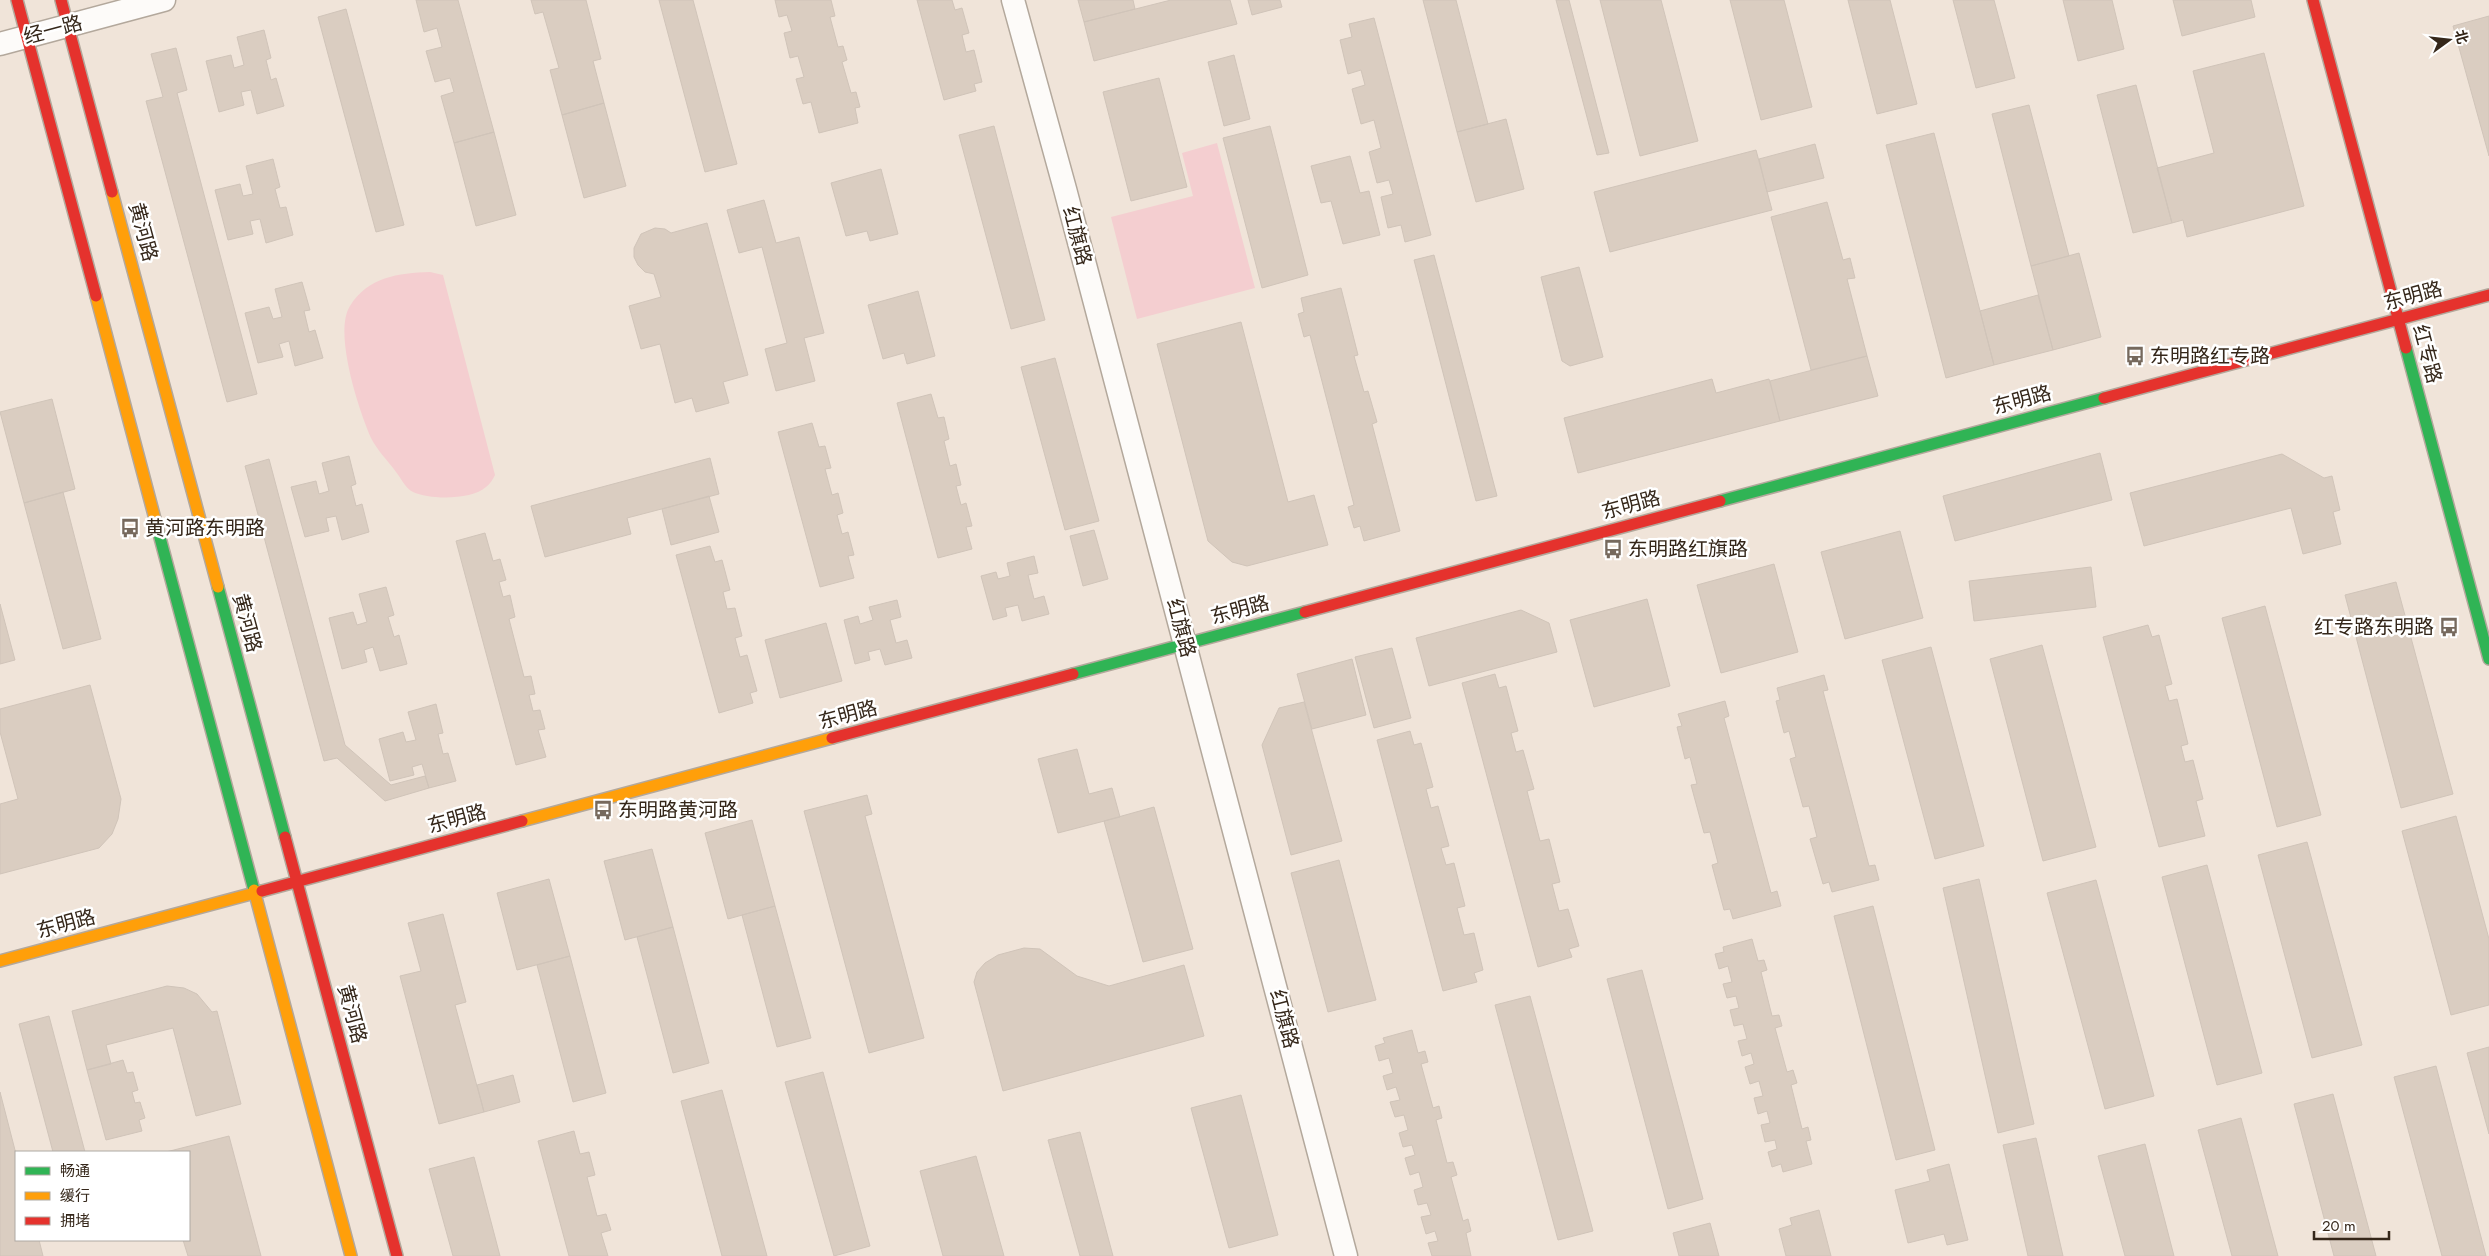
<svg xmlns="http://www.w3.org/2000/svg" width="2489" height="1256" font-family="Jost,'Noto Sans SC',sans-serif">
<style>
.green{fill:#f4ced0}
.building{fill:#dacdc1;stroke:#d0c4b9}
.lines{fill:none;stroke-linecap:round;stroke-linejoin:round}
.street-casing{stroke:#b3a89c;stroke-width:25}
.fast-casing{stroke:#b3a89c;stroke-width:14}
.slow-casing{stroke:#b3a89c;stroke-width:14}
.jam-casing{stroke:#b3a89c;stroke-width:14}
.street{stroke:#fdfbf9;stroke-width:22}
.fast{stroke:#30b455;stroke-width:11}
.slow{stroke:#ff9f0a;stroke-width:11}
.jam{stroke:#e5322d;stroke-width:11}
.labels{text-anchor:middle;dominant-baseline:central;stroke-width:5;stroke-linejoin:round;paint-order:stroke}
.street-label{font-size:20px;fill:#35271a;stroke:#fff}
.poi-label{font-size:20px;fill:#35271a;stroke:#fff;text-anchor:start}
</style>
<rect width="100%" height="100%" fill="#f0e4d9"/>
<path class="green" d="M 1217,143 L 1255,288 L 1137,319 L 1111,217 L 1193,196 L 1182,153 Z
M 430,272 L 443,275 L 495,475 C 493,479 490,484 486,487 C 472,500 430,500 413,492 C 406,489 401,478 396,472 C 388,461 377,450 371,438 C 359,411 333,332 350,306 C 368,277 398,273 430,272 Z"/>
<path class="building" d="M 416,0 L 458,0 L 494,132 L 454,143 L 441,96 L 454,92 L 450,78 L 435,82 L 426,51 L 442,47 L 437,28 L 424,32 Z
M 531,0 L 586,0 L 601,59 L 593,61 L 604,103 L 562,115 L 550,70 L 559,68 L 543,12 L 535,14 Z
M 659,0 L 693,0 L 737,164 L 705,172 Z
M 775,0 L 831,0 L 835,16 L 830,17 L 838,47 L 843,46 L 847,60 L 842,62 L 851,93 L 856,92 L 860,107 L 855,108 L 858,123 L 819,133 L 811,102 L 803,104 L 796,79 L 804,77 L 798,56 L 790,58 L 784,33 L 792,31 L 787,15 L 779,17 Z
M 917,0 L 952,0 L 955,10 L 962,8 L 969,33 L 962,35 L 966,52 L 974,50 L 982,82 L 974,84 L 976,91 L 944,100 Z
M 1078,0 L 1133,0 L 1135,9 L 1084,22 Z
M 1171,0 L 1230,0 L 1237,24 L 1094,61 L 1084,22 Z
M 1248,0 L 1280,0 L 1282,7 L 1252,15 Z
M 1423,0 L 1456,0 L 1488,124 L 1457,132 Z
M 1556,0 L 1569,0 L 1609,153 L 1597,155 Z
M 1600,0 L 1661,0 L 1698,141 L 1640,156 Z
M 1730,0 L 1784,0 L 1812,107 L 1761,120 Z
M 1848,0 L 1890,0 L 1917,104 L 1877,114 Z
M 1953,0 L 1994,0 L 2015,78 L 1976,88 Z
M 2063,0 L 2112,0 L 2124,49 L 2078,61 Z
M 2173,0 L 2251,0 L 2255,17 L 2182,36 Z
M 346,9 L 404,225 L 376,232 L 318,17 Z
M 2489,16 L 2489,156 L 2453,26 Z
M 1374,18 L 1431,235 L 1405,242 L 1401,225 L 1388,228 L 1381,197 L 1393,194 L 1389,180 L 1377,183 L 1369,152 L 1381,148 L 1374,120 L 1361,124 L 1352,89 L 1365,85 L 1361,70 L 1348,74 L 1340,40 L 1352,37 L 1349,24 Z
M 264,30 L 271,58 L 266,60 L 271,80 L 276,78 L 284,106 L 257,114 L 251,90 L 241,92 L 244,105 L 219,112 L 206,61 L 231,55 L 234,68 L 244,65 L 237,37 Z
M 176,48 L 187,90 L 177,93 L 257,394 L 227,402 L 146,101 L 163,97 L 151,54 Z
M 2264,53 L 2304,206 L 2187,237 L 2183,220 L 2172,223 L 2157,168 L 2214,153 L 2193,71 Z
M 1234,55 L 1250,119 L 1224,126 L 1208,62 Z
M 1159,78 L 1187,187 L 1131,201 L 1103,92 Z
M 2136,85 L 2172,223 L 2133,233 L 2097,95 Z
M 604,103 L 626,186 L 584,198 L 562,115 Z
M 2029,105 L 2069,256 L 2031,266 L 1992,114 Z
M 1506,119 L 1524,189 L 1476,202 L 1457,132 Z
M 994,126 L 1045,320 L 1011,329 L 959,135 Z
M 1270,126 L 1308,275 L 1262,288 L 1223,138 Z
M 494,132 L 516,215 L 476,226 L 454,143 Z
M 1934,133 L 1994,365 L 1946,378 L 1886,145 Z
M 1815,144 L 1824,178 L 1767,192 L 1759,159 Z
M 1756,150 L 1772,210 L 1610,252 L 1594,192 Z
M 1350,156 L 1360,193 L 1369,191 L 1380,235 L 1343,244 L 1331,201 L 1321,203 L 1311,166 Z
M 273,159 L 280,187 L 275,189 L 280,208 L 286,207 L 293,235 L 266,243 L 260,219 L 250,221 L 253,234 L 228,240 L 215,190 L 240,184 L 243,196 L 253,194 L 246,166 Z
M 881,169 L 898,234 L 870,241 L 867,231 L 846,236 L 831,183 Z
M 764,200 L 776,243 L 799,237 L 824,333 L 804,338 L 815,381 L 776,391 L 765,349 L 787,343 L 762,247 L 739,253 L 727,210 Z
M 1827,202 L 1843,260 L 1850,258 L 1855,278 L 1847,279 L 1867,356 L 1811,370 L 1771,217 Z
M 707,223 L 748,375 L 723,382 L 729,403 L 696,412 L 692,398 L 675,403 L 660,344 L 641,349 L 629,306 L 661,297 L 654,274 L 645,272 L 638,265 L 634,257 L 634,248 L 641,234 L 655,228 L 665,229 L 671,233 Z
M 2079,253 L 2101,337 L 2053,350 L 2031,266 Z
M 1434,255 L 1497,496 L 1476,501 L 1414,260 Z
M 1579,267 L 1603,357 L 1570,366 L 1562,361 L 1541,277 Z
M 302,282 L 310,310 L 304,311 L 309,332 L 315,330 L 323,358 L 295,366 L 289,341 L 279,344 L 283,357 L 258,363 L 245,313 L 269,307 L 273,319 L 282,317 L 275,289 Z
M 1341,288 L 1358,355 L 1354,356 L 1364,392 L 1368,391 L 1377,422 L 1372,424 L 1400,531 L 1364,541 L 1360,526 L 1354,528 L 1348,507 L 1354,505 L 1310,335 L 1304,337 L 1298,314 L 1304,312 L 1301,298 Z
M 918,291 L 935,356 L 907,364 L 904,353 L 883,359 L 868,305 Z
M 2038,295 L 2053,350 L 1994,365 L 1980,311 Z
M 1241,322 L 1288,502 L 1314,495 L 1328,545 L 1247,566 L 1232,562 L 1208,541 L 1157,344 Z
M 1867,356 L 1878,396 L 1780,421 L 1770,381 Z
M 1055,358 L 1099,521 L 1065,530 L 1021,367 Z
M 1712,379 L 1716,393 L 1769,379 L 1780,421 L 1578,473 L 1564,418 Z
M 931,394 L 938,418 L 944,417 L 949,439 L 944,441 L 950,466 L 956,464 L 961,485 L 956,486 L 961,505 L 966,503 L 972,526 L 966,527 L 972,549 L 938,558 L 897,403 Z
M 52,399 L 75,489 L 24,503 L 0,412 Z
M 812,423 L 819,447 L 825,446 L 831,468 L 825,469 L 832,495 L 838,493 L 843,513 L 837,515 L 842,534 L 848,532 L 854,555 L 848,556 L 854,578 L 820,587 L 778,432 Z
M 2100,453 L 2112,500 L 1955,541 L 1943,496 Z
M 2282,454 L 2324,478 L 2332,476 L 2340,510 L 2333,512 L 2341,544 L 2303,554 L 2291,508 L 2144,546 L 2130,493 Z
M 349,456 L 356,484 L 351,486 L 356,506 L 362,504 L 369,532 L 342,540 L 336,516 L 326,518 L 329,531 L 305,537 L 291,487 L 316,481 L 319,494 L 329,491 L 322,463 Z
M 710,458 L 719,494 L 627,518 L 631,534 L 545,557 L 531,506 Z
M 269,459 L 345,745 L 391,785 L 425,776 L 429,788 L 385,801 L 337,758 L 324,761 L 245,466 Z
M 63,492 L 101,639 L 63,649 L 24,503 Z
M 709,496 L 719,532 L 671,545 L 662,509 Z
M 1094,530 L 1108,579 L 1083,586 L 1070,536 Z
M 1900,531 L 1923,618 L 1845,639 L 1821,552 Z
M 485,533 L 493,561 L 500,559 L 506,580 L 499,582 L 503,597 L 510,595 L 515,617 L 509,619 L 524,677 L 531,676 L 535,694 L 529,695 L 533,711 L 540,710 L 545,729 L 538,730 L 546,757 L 516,765 L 456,541 Z
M 710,546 L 715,562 L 722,560 L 730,590 L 723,592 L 727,609 L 735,608 L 742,636 L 735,638 L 740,657 L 747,655 L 757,691 L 750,693 L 753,703 L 719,713 L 676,555 Z
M 1034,556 L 1038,573 L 1028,575 L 1034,599 L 1044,596 L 1049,614 L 1022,621 L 1018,605 L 1005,608 L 1007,616 L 993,620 L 981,576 L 996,572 L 998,579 L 1010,576 L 1007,563 Z
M 1774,564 L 1798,652 L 1721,673 L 1697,585 Z
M 2091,567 L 2096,607 L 1974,621 L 1969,581 Z
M 2396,582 L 2453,794 L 2401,808 L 2345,595 Z
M 386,587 L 394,615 L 388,617 L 394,637 L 399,635 L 407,664 L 380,671 L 373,647 L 364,650 L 367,662 L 342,669 L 329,618 L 353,612 L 357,625 L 367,622 L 359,594 Z
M 1647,599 L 1670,686 L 1594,707 L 1570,620 Z
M 897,600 L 901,617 L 890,620 L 896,643 L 907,640 L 912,658 L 885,665 L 880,649 L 868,652 L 870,660 L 855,664 L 844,620 L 858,616 L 860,624 L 873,620 L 869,607 Z
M 0,604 L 15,660 L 0,664 Z
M 2265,606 L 2321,815 L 2277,827 L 2222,618 Z
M 1521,610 L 1549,623 L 1557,652 L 1429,686 L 1416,638 Z
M 826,623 L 842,681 L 780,698 L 765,640 Z
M 2148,625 L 2152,637 L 2159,635 L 2172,684 L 2165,686 L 2169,701 L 2177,699 L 2188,744 L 2181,746 L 2185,762 L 2193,760 L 2203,799 L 2196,801 L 2205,836 L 2159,847 L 2103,637 Z
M 2042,645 L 2096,847 L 2043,861 L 1990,659 Z
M 1931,647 L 1984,846 L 1935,859 L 1882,660 Z
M 1392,648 L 1411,718 L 1374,728 L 1355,657 Z
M 1352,659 L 1366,715 L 1312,729 L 1297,674 Z
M 1495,674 L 1499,688 L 1506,686 L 1518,731 L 1511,733 L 1516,752 L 1523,750 L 1534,789 L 1527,791 L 1540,841 L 1549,839 L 1560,882 L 1552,884 L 1559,911 L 1568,909 L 1579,946 L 1569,949 L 1572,957 L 1538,967 L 1462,683 Z
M 1824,675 L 1828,690 L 1823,691 L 1869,866 L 1875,865 L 1879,880 L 1832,892 L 1829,882 L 1823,884 L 1810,839 L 1817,837 L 1809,806 L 1803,807 L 1790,759 L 1796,757 L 1789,731 L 1784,733 L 1776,701 L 1780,700 L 1777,688 Z
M 90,685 L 121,799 L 118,819 L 112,834 L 99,848 L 0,874 L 0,804 L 18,799 L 0,732 L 0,709 Z
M 1725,701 L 1729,716 L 1724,718 L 1771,893 L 1777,891 L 1781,906 L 1733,919 L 1730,909 L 1724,910 L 1712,865 L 1718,863 L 1710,832 L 1704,833 L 1691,785 L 1697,784 L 1690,757 L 1685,759 L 1677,727 L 1682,726 L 1678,714 Z
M 1304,702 L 1342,841 L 1291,855 L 1262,745 L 1279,708 Z
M 436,704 L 443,733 L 438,734 L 443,754 L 448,753 L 456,781 L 429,788 L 422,764 L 412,767 L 414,775 L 390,781 L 379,739 L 403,732 L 406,742 L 416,740 L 408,712 Z
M 1410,731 L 1414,745 L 1421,743 L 1433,787 L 1426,789 L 1431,808 L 1438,806 L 1449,846 L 1441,848 L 1446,865 L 1454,863 L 1465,906 L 1457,908 L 1464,935 L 1474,933 L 1483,970 L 1474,973 L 1477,982 L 1443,991 L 1377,740 Z
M 1077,749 L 1089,794 L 1112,788 L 1120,817 L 1058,833 L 1038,759 Z
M 867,795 L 872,814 L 865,816 L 924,1038 L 869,1053 L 804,811 Z
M 1154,807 L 1193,949 L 1143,962 L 1104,821 Z
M 2456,816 L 2489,939 L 2489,1005 L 2451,1015 L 2402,831 Z
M 752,820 L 775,906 L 728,919 L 705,833 Z
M 2307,842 L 2362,1045 L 2312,1058 L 2258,855 Z
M 652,849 L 673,927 L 625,940 L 604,861 Z
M 1339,860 L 1376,1000 L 1328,1012 L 1291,873 Z
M 2207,865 L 2262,1073 L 2217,1085 L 2162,877 Z
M 549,879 L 570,956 L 517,970 L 497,893 Z
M 1979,879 L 2034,1124 L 1998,1133 L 1943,888 Z
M 2096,880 L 2154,1096 L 2105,1109 L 2047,893 Z
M 775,906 L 811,1038 L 777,1047 L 742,915 Z
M 1873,906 L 1935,1150 L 1896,1160 L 1834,916 Z
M 443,914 L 466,1002 L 455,1005 L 484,1112 L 439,1124 L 400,976 L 421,971 L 408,923 Z
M 673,927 L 709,1063 L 673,1073 L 637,937 Z
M 1752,939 L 1758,961 L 1764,960 L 1767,970 L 1761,972 L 1772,1016 L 1779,1015 L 1782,1026 L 1775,1028 L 1787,1072 L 1793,1070 L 1797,1083 L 1791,1085 L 1802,1129 L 1808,1127 L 1811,1140 L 1806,1141 L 1812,1164 L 1783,1172 L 1781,1164 L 1772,1167 L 1768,1152 L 1777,1149 L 1775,1140 L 1765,1142 L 1761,1125 L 1770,1123 L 1767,1111 L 1758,1114 L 1754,1098 L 1763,1096 L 1759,1081 L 1750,1084 L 1745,1067 L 1754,1064 L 1751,1053 L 1742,1056 L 1738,1041 L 1747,1039 L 1743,1024 L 1734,1026 L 1730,1010 L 1739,1008 L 1736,996 L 1727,998 L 1723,984 L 1732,982 L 1728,966 L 1719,969 L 1715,954 L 1724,952 L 1723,947 Z
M 1024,948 L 1040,949 L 1077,976 L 1109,986 L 1184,965 L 1204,1036 L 1003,1091 L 974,982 L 977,972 L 985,963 L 998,955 Z
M 570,956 L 606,1093 L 573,1102 L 537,965 Z
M 1642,970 L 1703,1199 L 1668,1209 L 1607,979 Z
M 167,986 L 184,988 L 197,994 L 212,1012 L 217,1011 L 241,1104 L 196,1116 L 173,1028 L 106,1045 L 111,1064 L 87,1070 L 72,1011 Z
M 1530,996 L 1593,1231 L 1558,1240 L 1495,1005 Z
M 49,1016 L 85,1152 L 53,1152 L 19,1024 Z
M 1412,1030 L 1418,1053 L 1425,1051 L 1428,1062 L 1421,1064 L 1433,1108 L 1439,1106 L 1442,1118 L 1436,1120 L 1447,1163 L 1453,1162 L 1457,1175 L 1451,1177 L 1463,1221 L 1468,1219 L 1471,1231 L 1466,1233 L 1471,1256 L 1432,1256 L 1428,1243 L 1438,1241 L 1435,1231 L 1426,1234 L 1421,1217 L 1431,1215 L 1427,1203 L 1418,1205 L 1414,1190 L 1423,1187 L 1419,1172 L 1410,1175 L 1405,1158 L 1415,1155 L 1412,1145 L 1403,1147 L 1399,1133 L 1408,1130 L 1404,1115 L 1395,1117 L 1390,1102 L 1400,1100 L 1396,1087 L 1387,1090 L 1383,1076 L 1393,1073 L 1389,1058 L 1379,1061 L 1375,1046 L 1385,1043 L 1383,1038 Z
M 2489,1047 L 2489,1134 L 2467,1053 Z
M 123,1060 L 127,1073 L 133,1072 L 138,1090 L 132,1092 L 135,1103 L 140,1102 L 145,1118 L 139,1120 L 142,1131 L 106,1140 L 87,1070 Z
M 2436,1066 L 2486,1256 L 2442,1256 L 2394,1077 Z
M 823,1072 L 870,1246 L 834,1256 L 785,1082 Z
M 513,1075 L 520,1102 L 484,1112 L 477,1085 Z
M 722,1090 L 767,1256 L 722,1256 L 681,1101 Z
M 0,1092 L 16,1154 L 16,1240 L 39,1240 L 43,1256 L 0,1256 Z
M 2333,1094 L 2376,1256 L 2334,1256 L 2294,1104 Z
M 1241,1095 L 1278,1235 L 1229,1248 L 1191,1108 Z
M 2241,1118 L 2278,1256 L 2232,1256 L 2198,1130 Z
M 574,1131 L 580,1154 L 589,1152 L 595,1175 L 587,1177 L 597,1216 L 606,1214 L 611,1230 L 601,1233 L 608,1256 L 569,1256 L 538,1141 Z
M 1080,1132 L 1113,1256 L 1080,1256 L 1048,1140 Z
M 229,1136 L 261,1256 L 188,1256 L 183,1240 L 189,1240 L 189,1152 L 166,1152 Z
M 2036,1138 L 2063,1256 L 2028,1256 L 2003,1145 Z
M 2145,1144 L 2174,1256 L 2125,1256 L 2098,1156 Z
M 976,1156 L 1004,1256 L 943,1256 L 920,1171 Z
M 474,1157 L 500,1256 L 453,1256 L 429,1169 Z
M 1949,1164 L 1968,1240 L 1947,1245 L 1944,1234 L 1908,1243 L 1895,1190 L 1930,1181 L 1927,1170 Z
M 1819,1210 L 1831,1256 L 1786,1256 L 1779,1229 L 1792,1225 L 1790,1218 Z
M 1710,1223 L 1719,1256 L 1679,1256 L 1673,1233 Z"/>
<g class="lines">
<defs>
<path id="street" d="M 1013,0 L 1065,189 L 1346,1256
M 0,44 L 164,0"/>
<path id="fast" d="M 2406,348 L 2489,659
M 1720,501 L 2104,398
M 155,519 L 254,890
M 218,587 L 285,837
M 1073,674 L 1305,612"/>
<path id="slow" d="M 112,192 L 218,587
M 96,296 L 155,519
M 522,821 L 832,738
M 254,890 L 351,1256
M 0,961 L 262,891"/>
<path id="jam" d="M 17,0 L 96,296
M 61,0 L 112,192
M 2313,0 L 2406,348
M 2104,398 L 2489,295
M 1305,612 L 1720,501
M 832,738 L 1073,674
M 285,837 L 397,1256
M 262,891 L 522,821"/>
</defs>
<use href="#street" class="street-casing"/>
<use href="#fast" class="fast-casing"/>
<use href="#slow" class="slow-casing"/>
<use href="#jam" class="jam-casing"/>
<use href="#street" class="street"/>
<use href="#fast" class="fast"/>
<use href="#slow" class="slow"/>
<use href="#jam" class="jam"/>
</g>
<defs>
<symbol id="bus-bare" viewBox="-9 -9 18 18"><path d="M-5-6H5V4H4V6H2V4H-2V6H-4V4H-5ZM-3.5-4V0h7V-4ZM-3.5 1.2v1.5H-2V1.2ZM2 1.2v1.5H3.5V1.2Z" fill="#76695d" stroke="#fff" stroke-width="2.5" paint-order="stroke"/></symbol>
</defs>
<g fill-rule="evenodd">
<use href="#bus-bare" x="2121" y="342" width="28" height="28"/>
<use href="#bus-bare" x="116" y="514" width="28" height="28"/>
<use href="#bus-bare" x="1599" y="535" width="28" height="28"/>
<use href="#bus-bare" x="2435" y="613" width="28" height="28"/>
<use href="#bus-bare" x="589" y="796" width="28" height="28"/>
</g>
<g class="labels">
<g class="street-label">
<text transform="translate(53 30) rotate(-15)">经一路</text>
<text transform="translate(143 232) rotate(75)">黄河路</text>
<text transform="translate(1077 236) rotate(75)">红旗路</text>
<text transform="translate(2413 296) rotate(-15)">东明路</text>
<text transform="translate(2427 354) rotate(75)">红专路</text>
<text transform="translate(2022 400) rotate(-15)">东明路</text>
<text transform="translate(1631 505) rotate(-15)">东明路</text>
<text transform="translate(1240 610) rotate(-15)">东明路</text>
<text transform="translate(247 623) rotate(75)">黄河路</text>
<text transform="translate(1181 628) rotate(75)">红旗路</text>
<text transform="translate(848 715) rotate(-15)">东明路</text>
<text transform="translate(457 819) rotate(-15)">东明路</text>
<text transform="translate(66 924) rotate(-15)">东明路</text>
<text transform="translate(352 1014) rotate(75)">黄河路</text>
<text transform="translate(1284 1019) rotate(75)">红旗路</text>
</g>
<g class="poi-label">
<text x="2150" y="356">东明路红专路</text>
<text x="145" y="528">黄河路东明路</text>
<text x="1628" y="549">东明路红旗路</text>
<text x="2434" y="627" text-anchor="end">红专路东明路</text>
<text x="618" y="810">东明路黄河路</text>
</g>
</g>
<rect x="15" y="1151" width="175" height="90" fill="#ffffff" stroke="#aea9a3"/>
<rect x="25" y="1167" width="25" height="8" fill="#30b455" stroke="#aea9a3"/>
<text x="60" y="1176" font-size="15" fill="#35271a">畅通</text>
<rect x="25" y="1192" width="25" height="8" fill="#ff9f0a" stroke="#aea9a3"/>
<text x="60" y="1201" font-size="15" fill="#35271a">缓行</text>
<rect x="25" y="1217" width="25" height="8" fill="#e5322d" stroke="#aea9a3"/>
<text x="60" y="1226" font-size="15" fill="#35271a">拥堵</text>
<g transform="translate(2449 40) rotate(75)" stroke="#ffffff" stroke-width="4" paint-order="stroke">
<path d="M0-4L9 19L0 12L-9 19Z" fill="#35271a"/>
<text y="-8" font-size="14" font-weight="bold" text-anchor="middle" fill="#35271a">北</text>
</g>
<path d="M2314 1231v8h75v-8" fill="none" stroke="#35271a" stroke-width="2.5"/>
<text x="2322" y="1231" font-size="15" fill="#35271a" stroke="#ffffff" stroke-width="4" paint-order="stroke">20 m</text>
</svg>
